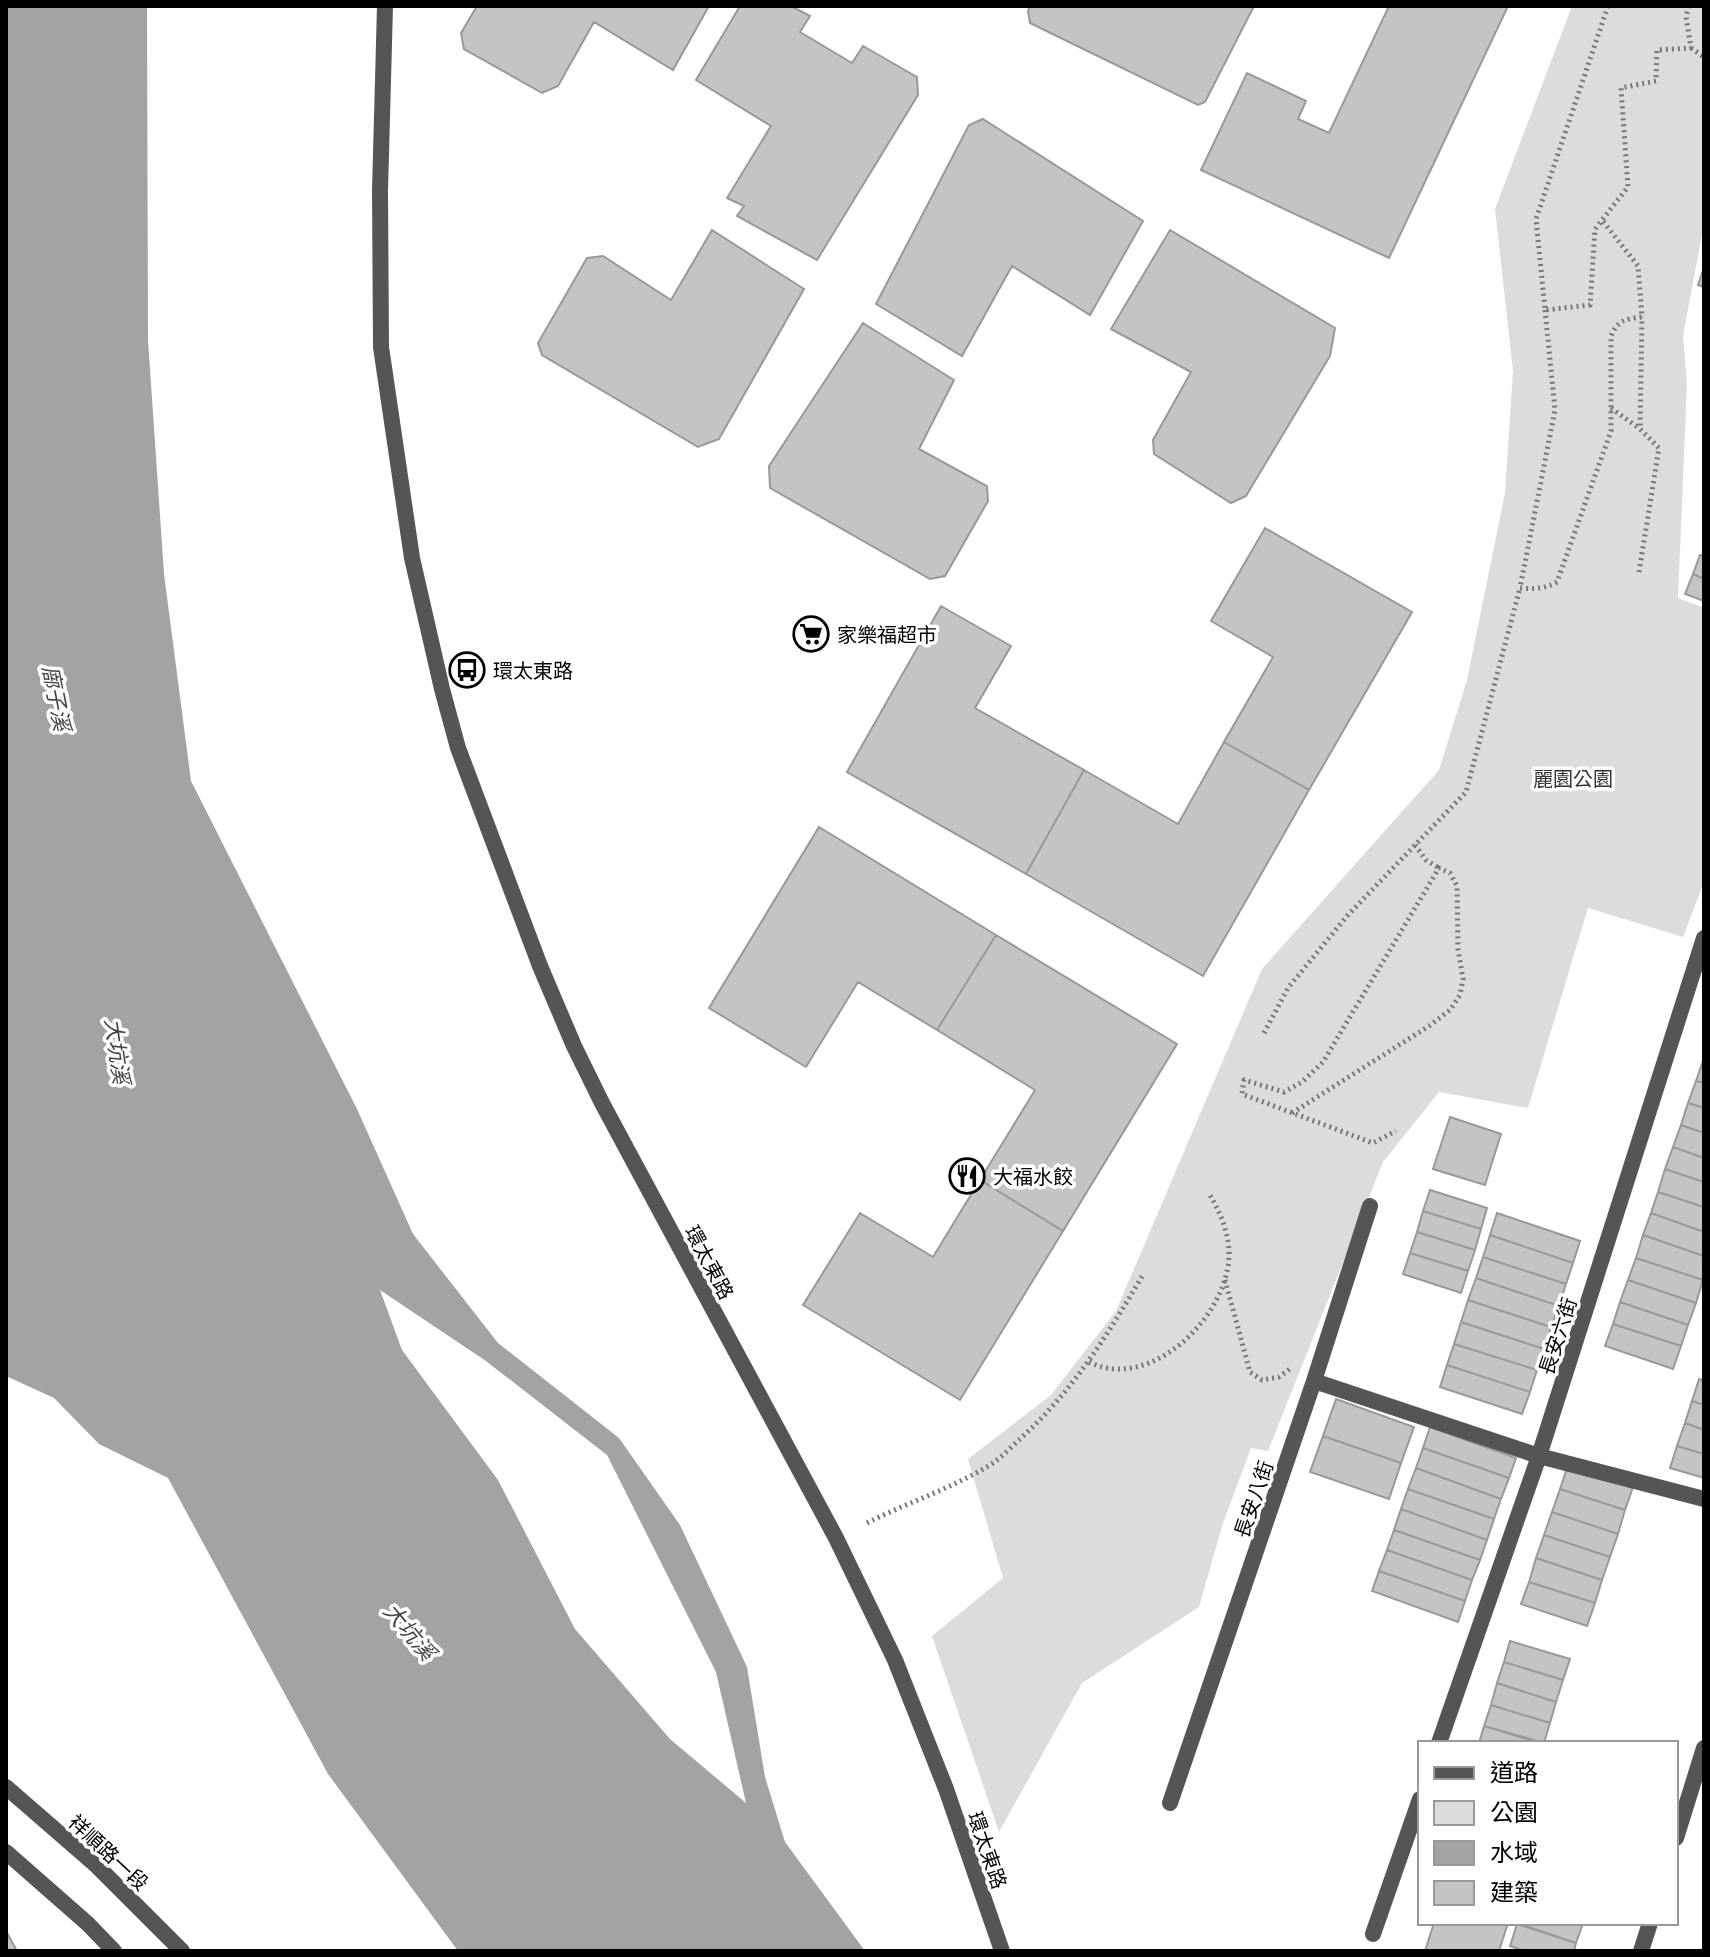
<svg xmlns="http://www.w3.org/2000/svg" width="1710" height="1957" font-family="Commissioner,'Noto Sans TC',sans-serif">
<style>
.green{fill:#dcdcdc}
.water{fill:#a3a3a3;fill-rule:evenodd}
.building{fill:#c4c4c4;stroke:#999;stroke-width:2}
.lines{fill:none;stroke-linecap:round;stroke-linejoin:round}
.path{stroke:#777;stroke-width:5;stroke-dasharray:2 4;stroke-linecap:butt}
.minor{stroke:#555;stroke-width:16}
.tertiary{stroke:#555;stroke-width:16}
.labels{text-anchor:middle;dominant-baseline:central;stroke-width:7;stroke-linejoin:round;paint-order:stroke}
.poi-label{font-size:20px;fill:#000;stroke:#fff;text-anchor:start}
.park-label{font-size:20px;fill:#333;stroke:#fff}
.street-label{font-size:20px;fill:#000;stroke:#fff}
.water-label{font-size:22px;font-style:italic;fill:#444;stroke:#fff}
</style>
<rect width="100%" height="100%" fill="#fff"/>
<path class="green" d="M 1572,6 L 1704,6 L 1704,224 L 1683,336 L 1687,385 L 1678,598 L 1704,608 L 1704,882 L 1683,937 L 1588,908 L 1528,1108 L 1439,1092 L 1383,1162 L 1268,1451 L 1251,1448 L 1223,1523 L 1199,1607 L 1082,1683 L 999,1832 L 932,1636 L 1003,1578 L 968,1459 L 1051,1395 L 1116,1311 L 1262,969 L 1439,770 L 1467,680 L 1505,493 L 1513,371 L 1495,209 Z"/>
<path class="water" d="M 6,6 L 147,6 L 148,340 L 164,574 L 191,781 L 357,1109 L 413,1234 L 498,1343 L 619,1438 L 680,1525 L 747,1667 L 765,1777 L 785,1842 L 865,1951 L 458,1951 L 328,1774 L 168,1478 L 99,1444 L 54,1398 L 6,1376 ZM 380,1290 L 486,1361 L 607,1455 L 716,1672 L 746,1803 L 670,1739 L 575,1629 L 498,1480 L 402,1350 Z"/>
<path class="building" d="M 477,6 L 709,6 L 673,70 L 594,22 L 558,86 L 542,93 L 464,49 L 461,33 Z
M 740,6 L 791,6 L 810,16 L 800,32 L 852,63 L 863,46 L 917,77 L 918,95 L 817,260 L 737,216 L 744,206 L 727,198 L 771,126 L 696,80 Z
M 1030,6 L 1254,6 L 1205,102 L 1198,105 L 1030,23 L 1028,11 Z
M 1389,6 L 1508,6 L 1389,258 L 1201,170 L 1247,73 L 1306,101 L 1298,119 L 1329,133 Z
M 983,119 L 1143,221 L 1090,315 L 1012,266 L 962,356 L 876,304 L 969,125 Z
M 712,230 L 804,289 L 719,439 L 698,447 L 542,355 L 538,343 L 587,258 L 603,256 L 671,300 Z
M 1170,230 L 1335,328 L 1330,356 L 1246,496 L 1231,503 L 1154,454 L 1153,440 L 1191,372 L 1111,329 Z
M 1704,267 L 1704,287 L 1698,285 Z
M 863,323 L 954,380 L 919,449 L 987,486 L 988,501 L 945,576 L 930,579 L 770,488 L 769,466 Z
M 1265,528 L 1412,612 L 1309,790 L 1224,742 L 1273,657 L 1211,621 Z
M 1700,555 L 1704,556 L 1704,579 L 1693,574 Z
M 1693,574 L 1704,579 L 1704,601 L 1685,594 Z
M 941,606 L 1011,646 L 975,708 L 1084,770 L 1026,874 L 847,772 Z
M 1224,742 L 1309,790 L 1203,976 L 1026,874 L 1084,770 L 1178,824 Z
M 819,827 L 996,935 L 937,1030 L 858,982 L 806,1067 L 709,1008 Z
M 996,935 L 1177,1044 L 1063,1231 L 980,1180 L 1035,1090 L 937,1030 Z
M 1704,1058 L 1704,1083 L 1696,1081 Z
M 1696,1081 L 1704,1083 L 1704,1108 L 1688,1103 Z
M 1688,1103 L 1704,1108 L 1704,1133 L 1681,1125 Z
M 1450,1117 L 1501,1134 L 1485,1185 L 1433,1169 Z
M 1681,1125 L 1704,1133 L 1704,1158 L 1673,1147 Z
M 1673,1147 L 1704,1158 L 1704,1182 L 1665,1169 Z
M 1665,1169 L 1704,1182 L 1704,1207 L 1658,1192 Z
M 980,1180 L 1063,1231 L 960,1400 L 803,1305 L 860,1213 L 933,1257 Z
M 1430,1190 L 1487,1208 L 1481,1229 L 1423,1211 Z
M 1658,1192 L 1704,1207 L 1704,1232 L 1651,1213 Z
M 1423,1211 L 1481,1229 L 1475,1250 L 1417,1232 Z
M 1497,1213 L 1580,1241 L 1573,1263 L 1490,1235 Z
M 1651,1213 L 1704,1232 L 1704,1256 L 1643,1235 Z
M 1417,1232 L 1475,1250 L 1468,1271 L 1410,1253 Z
M 1490,1235 L 1573,1263 L 1566,1284 L 1483,1257 Z
M 1643,1235 L 1704,1256 L 1703,1280 L 1636,1258 Z
M 1410,1253 L 1468,1271 L 1461,1293 L 1403,1274 Z
M 1483,1257 L 1566,1284 L 1559,1306 L 1476,1278 Z
M 1636,1258 L 1703,1280 L 1696,1303 L 1628,1280 Z
M 1476,1278 L 1559,1306 L 1551,1327 L 1468,1300 Z
M 1628,1280 L 1696,1303 L 1688,1325 L 1620,1302 Z
M 1468,1300 L 1551,1327 L 1544,1349 L 1461,1322 Z
M 1620,1302 L 1688,1325 L 1681,1346 L 1613,1324 Z
M 1461,1322 L 1544,1349 L 1537,1370 L 1454,1344 Z
M 1613,1324 L 1681,1346 L 1673,1369 L 1605,1346 Z
M 1454,1344 L 1537,1370 L 1530,1392 L 1447,1365 Z
M 1447,1365 L 1530,1392 L 1522,1414 L 1440,1387 Z
M 1699,1379 L 1704,1381 L 1704,1405 L 1692,1401 Z
M 1336,1399 L 1414,1427 L 1401,1463 L 1323,1436 Z
M 1692,1401 L 1704,1405 L 1704,1430 L 1685,1423 Z
M 1685,1423 L 1704,1430 L 1704,1454 L 1677,1446 Z
M 1430,1427 L 1516,1458 L 1509,1478 L 1423,1448 Z
M 1323,1436 L 1401,1463 L 1389,1499 L 1310,1472 Z
M 1677,1446 L 1704,1454 L 1704,1478 L 1670,1468 Z
M 1423,1448 L 1509,1478 L 1501,1499 L 1416,1468 Z
M 1568,1465 L 1633,1487 L 1625,1510 L 1560,1489 Z
M 1416,1468 L 1501,1499 L 1494,1519 L 1408,1489 Z
M 1408,1489 L 1494,1519 L 1487,1540 L 1401,1509 Z
M 1560,1489 L 1625,1510 L 1618,1534 L 1552,1512 Z
M 1401,1509 L 1487,1540 L 1480,1560 L 1394,1530 Z
M 1552,1512 L 1618,1534 L 1610,1557 L 1544,1535 Z
M 1394,1530 L 1480,1560 L 1472,1580 L 1387,1550 Z
M 1544,1535 L 1610,1557 L 1602,1580 L 1536,1558 Z
M 1387,1550 L 1472,1580 L 1465,1601 L 1379,1571 Z
M 1536,1558 L 1602,1580 L 1595,1603 L 1529,1582 Z
M 1379,1571 L 1465,1601 L 1458,1622 L 1372,1591 Z
M 1529,1582 L 1595,1603 L 1587,1626 L 1521,1604 Z
M 1510,1641 L 1570,1659 L 1563,1680 L 1504,1662 Z
M 1504,1662 L 1563,1680 L 1556,1702 L 1497,1683 Z
M 1497,1683 L 1556,1702 L 1550,1723 L 1491,1705 Z
M 1491,1705 L 1550,1723 L 1544,1743 L 1484,1726 Z
M 1484,1726 L 1540,1743 L 1479,1743 Z
M 1434,1923 L 1508,1923 L 1499,1951 L 1425,1951 Z
M 1517,1923 L 1583,1923 L 1576,1943 Z
M 1517,1924 L 1576,1943 L 1574,1951 L 1525,1951 L 1510,1946 Z
M 6,1931 L 17,1951 L 6,1951 Z"/>
<g class="lines">
<path class="path" d="M 1608,6 L 1536,219 L 1545,310 L 1590,305 L 1595,229 L 1628,187 L 1621,88 L 1656,81 L 1657,50 L 1691,48 L 1686,16 L 1689,6
M 1691,48 L 1704,57
M 1545,310 L 1555,410 L 1520,588 C 1533,589 1545,589 1557,582 L 1611,431 L 1611,336 C 1618,320 1625,319 1642,317 L 1638,266 L 1602,220
M 1611,408 L 1640,429
M 1639,572 L 1659,448 L 1640,429 L 1642,317
M 1415,845 L 1426,860 L 1439,868
M 1264,1033 L 1288,988 L 1347,916 L 1466,792 L 1520,588
M 1292,1113 L 1429,1026 L 1450,1010 L 1460,995 L 1463,979 L 1458,949 L 1457,886 L 1450,873 L 1439,868 L 1323,1062 L 1302,1082 L 1284,1092 L 1244,1080 L 1242,1094 L 1373,1143 L 1396,1131
M 1225,1280 L 1250,1372 L 1262,1380 L 1279,1377 L 1290,1369
M 1089,1362 C 1151,1393 1229,1315 1229,1254 C 1229,1233 1220,1212 1210,1195
M 867,1523 C 908,1502 954,1488 993,1463 C 1003,1456 1012,1446 1021,1438 C 1072,1392 1109,1333 1144,1273"/>
<path class="minor" d="M 385,6 L 380,191 L 381,347 L 412,558 L 442,689 L 458,748 L 540,966 L 574,1046 L 602,1103 L 836,1538 L 895,1660 L 946,1789 L 1002,1951
M 1314,1381 L 1539,1456 L 1704,1499
M 1439,1743 L 1539,1456 L 1704,938
M 1170,1803 L 1314,1381 L 1370,1206
M 1676,1838 L 1704,1748
M 1373,1934 L 1420,1799
M 1641,1951 L 1650,1923"/>
<path class="tertiary" d="M 6,1787 L 97,1866 L 182,1951
M 6,1852 L 88,1924 L 114,1951"/>
</g>
<defs>
<symbol id="supermarket-ring" viewBox="-11 -11 22 22"><circle r="9.5" fill="#fff" stroke="#000" stroke-width="1.5"/><path d="M-6-5.5h2.5l.6 2H6L4.5 2H-2.5L-4.4-4H-6ZM-1.5 3.2a1.3 1.3 0 1 0 .1 0ZM3 3.2a1.3 1.3 0 1 0 .1 0Z" fill="#000"/></symbol>
<symbol id="bus-ring" viewBox="-11 -11 22 22"><circle r="9.5" fill="#fff" stroke="#000" stroke-width="1.5"/><path d="M-5-6H5V4H4V6H2V4H-2V6H-4V4H-5ZM-3.5-4V0h7V-4ZM-3.5 1.2v1.5H-2V1.2ZM2 1.2v1.5H3.5V1.2Z" fill="#000"/></symbol>
<symbol id="restaurant-ring" viewBox="-11 -11 22 22"><circle r="9.5" fill="#fff" stroke="#000" stroke-width="1.5"/><path d="M-5-6h1v4h1v-4h1v4h1v-4h1v5L-1.5 .5V6h-2V.5L-5-1ZM5-6V6H3V1.5H1.5Q1.5-4 5-6Z" fill="#000"/></symbol>
</defs>
<g fill-rule="evenodd">
<use href="#supermarket-ring" x="791" y="614" width="40" height="40"/>
<use href="#bus-ring" x="447" y="650" width="40" height="40"/>
<use href="#restaurant-ring" x="947" y="1156" width="40" height="40"/>
</g>
<g class="labels">
<g class="poi-label">
<text x="837" y="634">家樂福超市</text>
<text x="493" y="670">環太東路</text>
<text x="993" y="1176">大福水餃</text>
</g>
<g class="park-label">
<text x="1573" y="778">麗園公園</text>
</g>
<g class="street-label">
<text transform="translate(710 1262) rotate(62)">環太東路</text>
<text transform="translate(1557 1336) rotate(-72)">長安六街</text>
<text transform="translate(1253 1499) rotate(-71)">長安八街</text>
<text transform="translate(988 1850) rotate(71)">環太東路</text>
<text transform="translate(109 1852) rotate(43)">祥順路一段</text>
</g>
<g class="water-label">
<text transform="translate(57 698) rotate(79)">廍子溪</text>
<text transform="translate(118 1051) rotate(82)">大坑溪</text>
<text transform="translate(410 1631) rotate(50)">大坑溪</text>
</g>
</g>
<rect width="1710" height="1957" fill="none" stroke="#000000" stroke-width="16"/>
<rect x="1418" y="1741" width="260" height="184" fill="#ffffff" stroke="#999999" stroke-width="2"/>
<rect x="1434" y="1767" width="40" height="12" fill="#555555" stroke="#999999" stroke-width="2"/>
<text x="1490" y="1781" font-size="24" fill="#000000">道路</text>
<rect x="1434" y="1801" width="40" height="24" fill="#dcdcdc" stroke="#999999" stroke-width="2"/>
<text x="1490" y="1821" font-size="24" fill="#000000">公園</text>
<rect x="1434" y="1841" width="40" height="24" fill="#a3a3a3" stroke="#999999" stroke-width="2"/>
<text x="1490" y="1861" font-size="24" fill="#000000">水域</text>
<rect x="1434" y="1881" width="40" height="24" fill="#c4c4c4" stroke="#999999" stroke-width="2"/>
<text x="1490" y="1901" font-size="24" fill="#000000">建築</text>
</svg>
